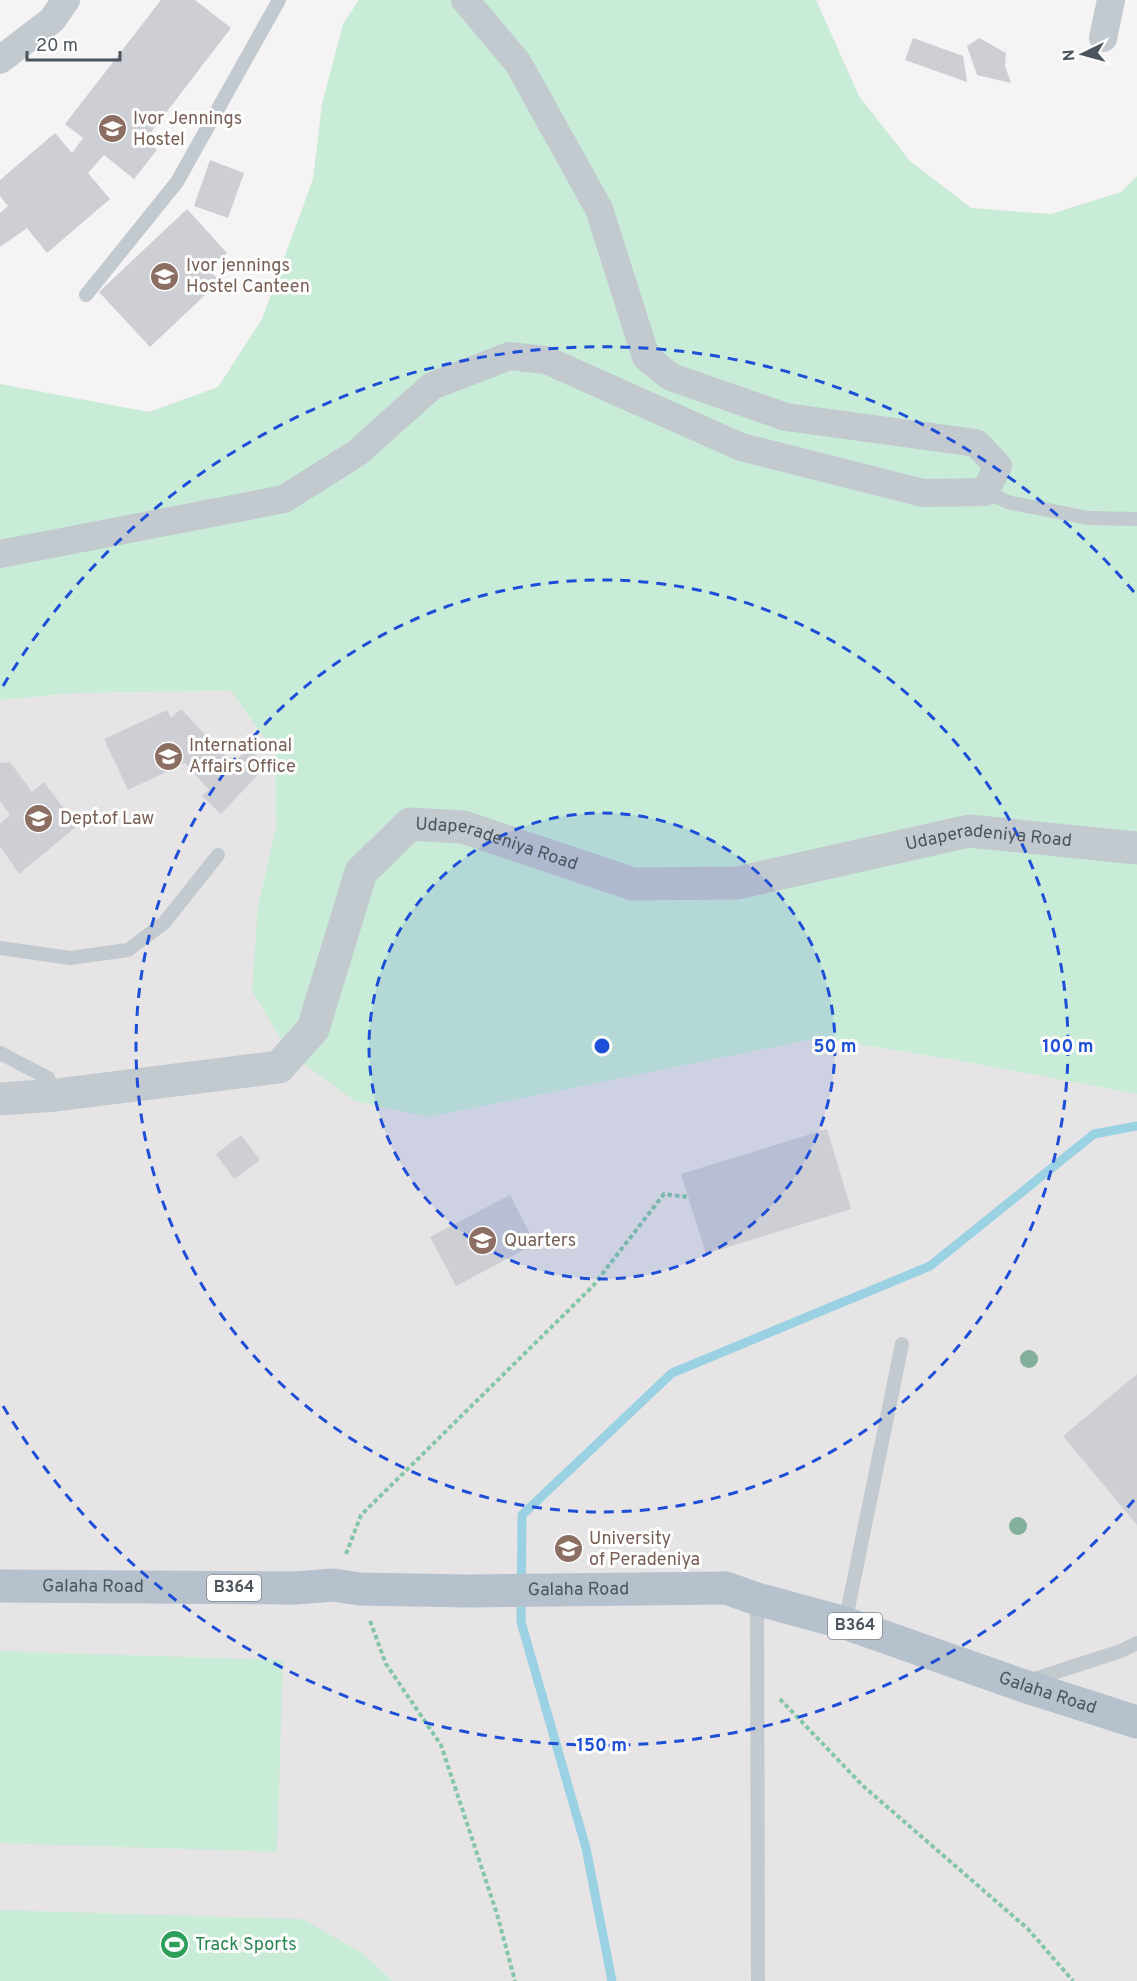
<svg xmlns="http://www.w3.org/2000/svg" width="1137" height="1981" font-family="Overpass,sans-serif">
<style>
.education{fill:#e6e4e4}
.green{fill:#c8ecd7}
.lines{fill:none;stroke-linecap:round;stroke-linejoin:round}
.stream{stroke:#9ad2e4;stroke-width:9}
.building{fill:#cdcfd4}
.path{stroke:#83c7a8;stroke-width:4;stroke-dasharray:4.5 3;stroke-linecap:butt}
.service{stroke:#c2c9cf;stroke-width:14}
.minor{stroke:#c2c9cf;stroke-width:28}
.tertiary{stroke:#c2c9cf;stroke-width:33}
.primary{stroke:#b6c1ce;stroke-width:33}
.tree{fill:#82b09a}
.ring{fill:none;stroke:#1d4ed8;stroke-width:3;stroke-dasharray:10 8}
.labels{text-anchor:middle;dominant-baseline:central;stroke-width:6;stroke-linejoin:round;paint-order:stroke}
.shield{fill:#fff;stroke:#82888e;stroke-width:1.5}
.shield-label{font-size:16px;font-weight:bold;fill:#4c555e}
.education-label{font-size:18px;fill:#785e54;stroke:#fff;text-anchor:start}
.street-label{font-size:18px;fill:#4c555e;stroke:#fff}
.leisure-label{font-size:18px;fill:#27864d;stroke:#fff;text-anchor:start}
.centre{fill:#1d4ed8;stroke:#fff;stroke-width:3}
.ring-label{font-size:18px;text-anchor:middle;font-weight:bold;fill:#1d4ed8;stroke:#fff;stroke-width:6;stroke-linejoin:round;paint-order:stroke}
</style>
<rect width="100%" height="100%" fill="#f5f3f3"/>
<path class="education" d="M 231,691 L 275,753 L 276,828 L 258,905 L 428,1117 L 820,1038 L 966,1062 L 1137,1094 L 1137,1981 L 0,1981 L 0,700 L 77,693 Z"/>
<path class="green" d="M 359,0 L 816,0 L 859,96 L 909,160 L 971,208 L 1051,214 L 1121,192 L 1137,176 L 1137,1094 L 966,1062 L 820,1038 L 428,1117 L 355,1101 L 290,1054 L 252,991 L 258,905 L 276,828 L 275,753 L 231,691 L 77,693 L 0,700 L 0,384 L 149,412 L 218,387 L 262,319 L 313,179 L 322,104 L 343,24 Z
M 0,1651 L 283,1660 L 277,1852 L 0,1843 Z
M 0,1910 L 302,1919 L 362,1953 L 393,1981 L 0,1981 Z"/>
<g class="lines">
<path class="stream" d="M 612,1981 L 586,1848 L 521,1622 L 522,1515 L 672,1373 L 930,1266 L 1094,1134 L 1137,1126"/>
</g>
<path class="building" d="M 161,0 L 195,0 L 231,28 L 145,140 L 157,150 L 134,179 L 104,155 L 88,173 L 110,199 L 47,253 L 27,228 L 0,247 L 0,213 L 8,206 L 0,196 L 0,180 L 55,133 L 72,153 L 83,138 L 65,124 Z
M 913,38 L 963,56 L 967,82 L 905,60 Z
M 979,38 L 1006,53 L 1005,66 L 1011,83 L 977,75 L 967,46 Z
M 210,160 L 244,173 L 228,218 L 194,206 Z
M 187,209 L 227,253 L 209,270 L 220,281 L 150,347 L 99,292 Z
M 181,709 L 233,764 L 248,748 L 267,765 L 221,814 L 202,796 L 209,790 L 185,763 L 128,790 L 104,739 L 167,710 L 171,718 Z
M 10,762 L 32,792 L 44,782 L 77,826 L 19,874 L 0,846 L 0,824 L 10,815 L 0,801 L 0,763 Z
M 827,1129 L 851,1209 L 706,1254 L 681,1174 Z
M 241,1135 L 260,1160 L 234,1179 L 216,1154 Z
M 510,1195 L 535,1244 L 456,1286 L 430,1237 Z
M 1137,1374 L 1137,1525 L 1063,1436 Z"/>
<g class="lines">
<path class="path" d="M 346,1554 L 361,1515 L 593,1286 L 664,1194 L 688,1197
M 370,1621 L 386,1664 L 441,1745 L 497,1914 L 515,1981
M 780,1699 L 862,1785 L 1028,1929 L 1073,1981"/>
<path class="service" d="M 86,295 L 177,182 L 279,0
M 985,492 L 1011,503 L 1088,518 L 1137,519
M 0,948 L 70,958 L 128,950 L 164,923 L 218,855
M 0,1053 L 48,1078 L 56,1095
M 757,1599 L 758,1981
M 845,1623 L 902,1344
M 1028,1681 L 1121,1651 L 1137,1643"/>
<path class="minor" d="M 1103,38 L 1111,0
M 0,60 L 52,20 L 66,0
M 0,554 L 284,499 L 357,453 L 432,386 L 509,356 L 546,360 L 741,447 L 923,493 L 985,492 L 998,466 L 976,443 L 786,417 L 671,377 L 646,357 L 599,209 L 518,63 L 465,0"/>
<path class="tertiary" id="s1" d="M 0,1099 L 56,1095 L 279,1067 L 313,1029 L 361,872 L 410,824 L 463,827 L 633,884 L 737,883 L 969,831 L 1137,848"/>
<path class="primary" id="s2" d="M 0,1586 L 295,1588 L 334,1585 L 359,1589 L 467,1591 L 726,1588 L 757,1599 L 845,1623 L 1018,1684 L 1137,1722"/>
</g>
<g class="tree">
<circle cx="1029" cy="1359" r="9"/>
<circle cx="1018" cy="1526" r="9"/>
</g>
<circle cx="602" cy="1046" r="233" fill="#1d4ed8" fill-opacity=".12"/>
<g class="ring">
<circle cx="602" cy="1046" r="233"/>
<circle cx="602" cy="1046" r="466"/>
<path d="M1134 1500A699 699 0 0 1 3 1406M3 686A699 699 0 0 1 1134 592"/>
</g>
<defs>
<symbol id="university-disc" viewBox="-11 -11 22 22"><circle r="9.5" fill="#8d6e63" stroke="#fff"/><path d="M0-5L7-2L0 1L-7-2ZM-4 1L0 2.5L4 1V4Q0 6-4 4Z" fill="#fff"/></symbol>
<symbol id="stadium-disc" viewBox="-11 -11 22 22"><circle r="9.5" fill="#2e9e5b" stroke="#fff"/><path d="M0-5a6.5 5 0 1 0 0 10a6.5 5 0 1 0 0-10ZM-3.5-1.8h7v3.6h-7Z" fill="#fff"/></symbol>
</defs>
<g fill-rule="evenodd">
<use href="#university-disc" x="96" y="112" width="33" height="33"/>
<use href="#university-disc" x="148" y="260" width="33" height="33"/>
<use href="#university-disc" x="152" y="740" width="33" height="33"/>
<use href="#university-disc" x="22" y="802" width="33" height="33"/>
<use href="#university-disc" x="466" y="1224" width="33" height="33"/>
<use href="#university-disc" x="552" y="1532" width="33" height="33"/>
<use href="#stadium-disc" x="158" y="1928" width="33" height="33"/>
</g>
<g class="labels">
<g class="shield">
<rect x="207" y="1575" width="54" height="26" rx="4.5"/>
<rect x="828" y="1613" width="54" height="26" rx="4.5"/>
</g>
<g class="shield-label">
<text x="234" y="1588">B364</text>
<text x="855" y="1626">B364</text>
</g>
<g class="education-label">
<text x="133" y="119">Ivor Jennings<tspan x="133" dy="21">Hostel</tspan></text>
<text x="186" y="266">Ivor jennings<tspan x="186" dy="21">Hostel Canteen</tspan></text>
<text x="189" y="746">International<tspan x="189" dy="21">Affairs Office</tspan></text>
<text x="60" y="819">Dept.of Law</text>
<text x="504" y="1241">Quarters</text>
<text x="589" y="1539">University<tspan x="589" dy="21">of Peradeniya</tspan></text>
</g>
<g class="street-label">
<text stroke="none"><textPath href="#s1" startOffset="1158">Udaperadeniya Road</textPath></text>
<text stroke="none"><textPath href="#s1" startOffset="654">Udaperadeniya Road</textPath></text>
<text stroke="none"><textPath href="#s2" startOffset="93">Galaha Road</textPath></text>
<text stroke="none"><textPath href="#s2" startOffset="579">Galaha Road</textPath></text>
<text stroke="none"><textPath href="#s2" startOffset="1065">Galaha Road</textPath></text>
</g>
<g class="leisure-label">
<text x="195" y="1945">Track Sports</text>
</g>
</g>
<circle cx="602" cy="1046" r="9" class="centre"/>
<g class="ring-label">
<text x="835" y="1052">50 m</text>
<text x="1068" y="1052">100 m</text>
<text x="602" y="1751">150 m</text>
</g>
<g transform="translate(1083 54) rotate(265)" stroke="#ffffff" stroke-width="4.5" paint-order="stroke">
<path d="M0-4.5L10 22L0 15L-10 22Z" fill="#4c555e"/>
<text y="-9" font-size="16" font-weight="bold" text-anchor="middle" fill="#4c555e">N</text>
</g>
<path d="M27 51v9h93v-9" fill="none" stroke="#4c555e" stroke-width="3"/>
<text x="36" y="51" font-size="18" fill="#4c555e" stroke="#ffffff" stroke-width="4.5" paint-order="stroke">20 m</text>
</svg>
